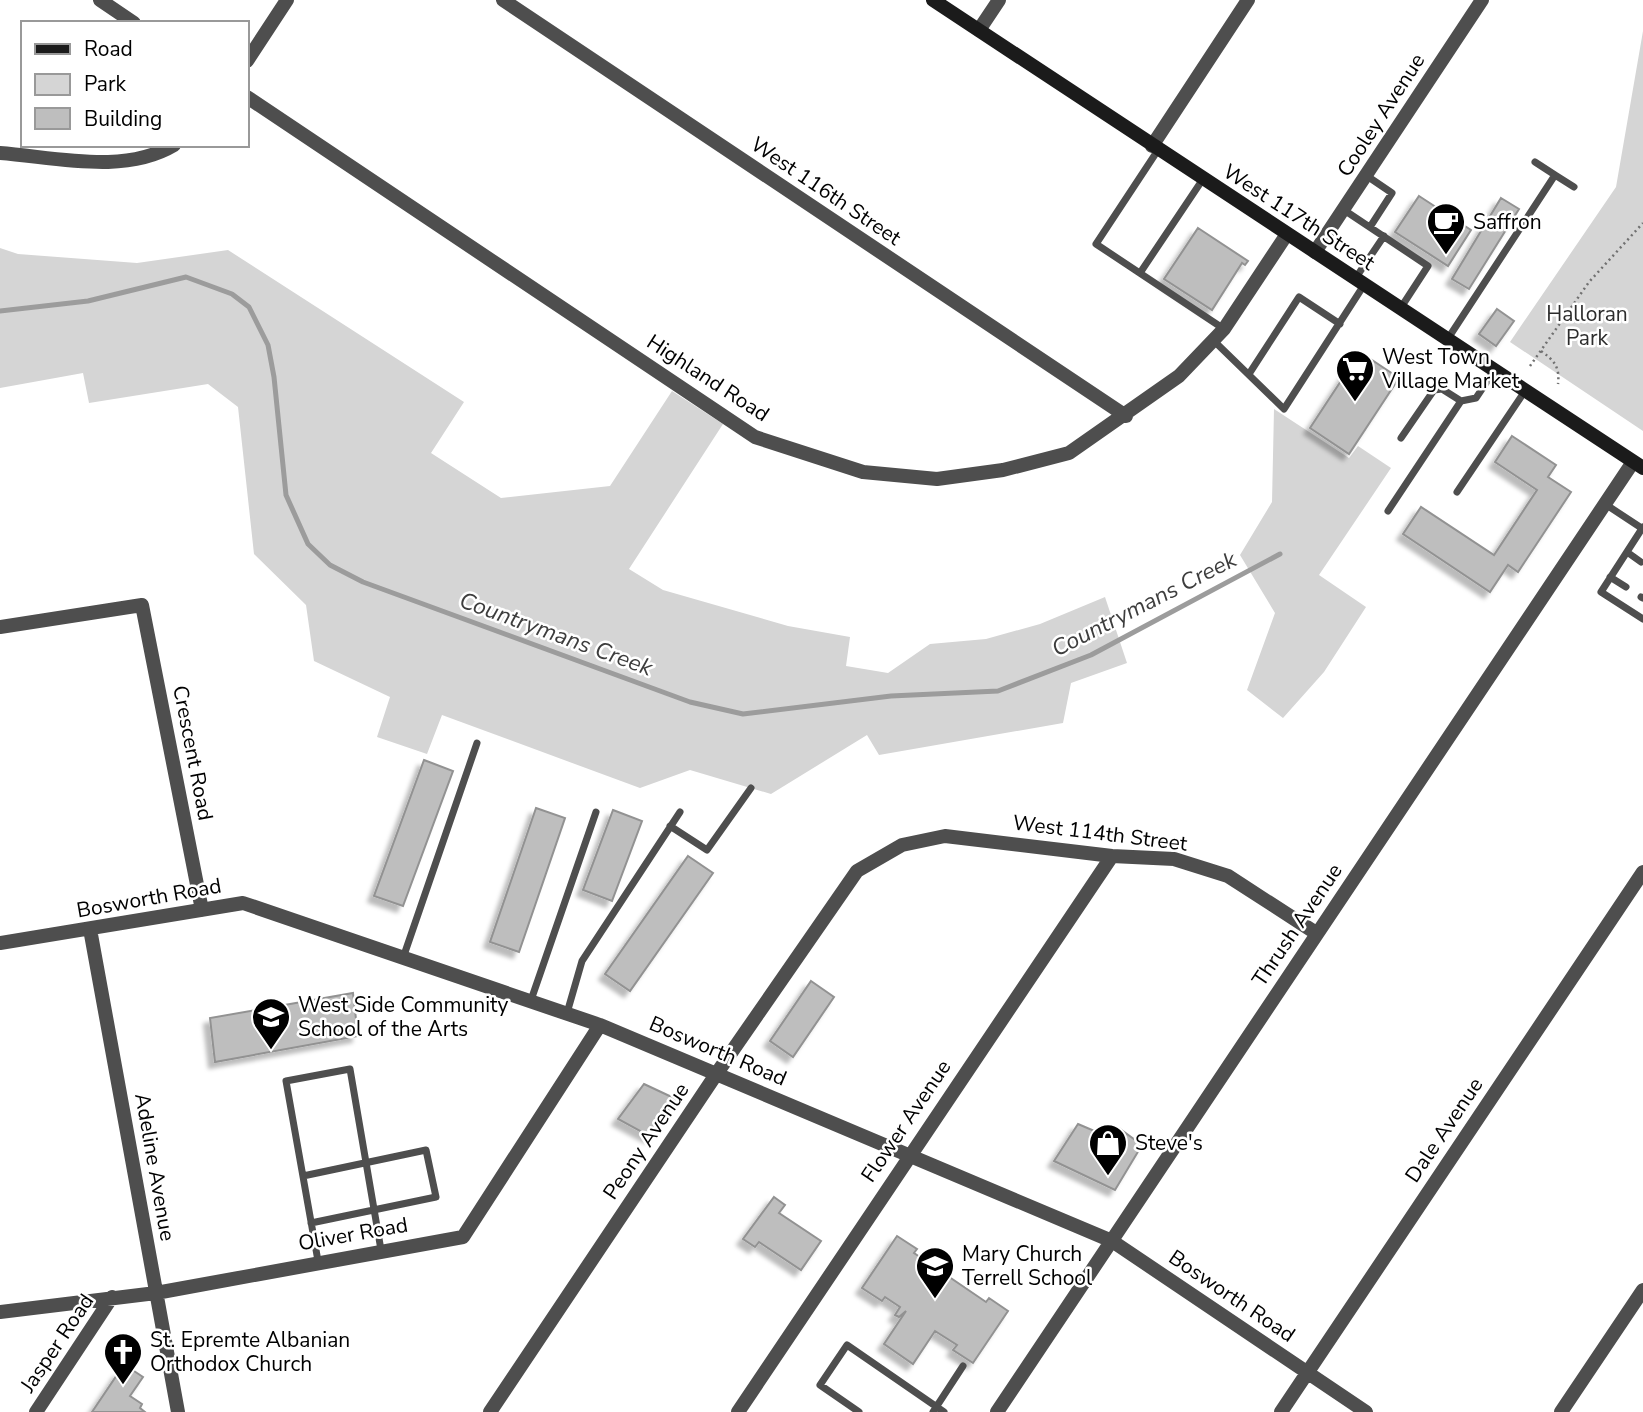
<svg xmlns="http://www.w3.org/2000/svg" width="1643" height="1412" font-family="'Nunito Sans',sans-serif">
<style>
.green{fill:#d5d5d5}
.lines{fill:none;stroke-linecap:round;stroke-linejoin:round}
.stream{stroke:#9c9c9c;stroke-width:5}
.building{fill:#bebebe;stroke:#929292;stroke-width:2;filter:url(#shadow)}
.path{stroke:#707070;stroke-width:2.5;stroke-dasharray:2 3.5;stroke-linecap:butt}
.lane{stroke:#4e4e4e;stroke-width:7}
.street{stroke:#4e4e4e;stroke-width:14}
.secondary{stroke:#1b1b1b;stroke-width:14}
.labels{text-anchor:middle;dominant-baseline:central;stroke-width:5;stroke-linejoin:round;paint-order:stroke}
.street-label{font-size:21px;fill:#000;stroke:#fff}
.poi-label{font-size:21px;fill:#000;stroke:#fff;text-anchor:start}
.park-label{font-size:21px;fill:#2c2c2c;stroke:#fff}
.water-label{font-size:23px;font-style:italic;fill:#3d3d3d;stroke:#fff}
</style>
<defs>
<filter id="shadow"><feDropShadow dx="-6" dy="6" stdDeviation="2" flood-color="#0004"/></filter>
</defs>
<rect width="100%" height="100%" fill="#fff"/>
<path class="green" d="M 1643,31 L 1643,431 L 1510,342 L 1616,187 Z
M 0,248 L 18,254 L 137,263 L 228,250 L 464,402 L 431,453 L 501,498 L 610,486 L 672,391 L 723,424 L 629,569 L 663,590 L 788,626 L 850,637 L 846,666 L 888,673 L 930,644 L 986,639 L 1040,624 L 1105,597 L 1127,663 L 1071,683 L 1063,723 L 879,755 L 867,735 L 771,794 L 690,770 L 640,788 L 442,715 L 427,754 L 377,737 L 390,697 L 314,661 L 306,605 L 254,554 L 238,407 L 208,384 L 89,403 L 83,373 L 0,388 Z
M 1274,409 L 1349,458 L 1358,446 L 1391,468 L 1319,575 L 1366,607 L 1324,672 L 1283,718 L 1247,690 L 1275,613 L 1240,555 L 1272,502 Z"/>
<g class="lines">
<path class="stream" d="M 0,311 L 88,301 L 186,277 L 232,294 L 249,307 L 268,345 L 274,377 L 286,495 L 308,544 L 330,565 L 363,582 L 690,702 L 743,714 L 891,696 L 998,691 L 1091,655 L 1280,554"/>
</g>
<path class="building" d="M 1419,196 L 1471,230 L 1448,266 L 1395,232 Z
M 1501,198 L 1519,209 L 1469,289 L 1452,279 Z
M 1198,228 L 1248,261 L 1245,265 L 1242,263 L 1212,310 L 1164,279 Z
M 1497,309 L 1514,321 L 1496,346 L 1479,334 Z
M 1360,352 L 1399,378 L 1349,454 L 1310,428 Z
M 1512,436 L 1556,465 L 1548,477 L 1571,492 L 1518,572 L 1508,565 L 1490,592 L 1403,534 L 1421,507 L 1494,555 L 1537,490 L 1495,462 Z
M 424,760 L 453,771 L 403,906 L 374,896 Z
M 536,808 L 565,818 L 519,952 L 490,942 Z
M 613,810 L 642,821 L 612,901 L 583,890 Z
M 688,856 L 713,873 L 630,991 L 605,974 Z
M 811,981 L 834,997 L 793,1057 L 770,1041 Z
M 353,993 L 358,1036 L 215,1062 L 210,1018 Z
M 644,1084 L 676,1099 L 651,1137 L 618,1119 Z
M 1078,1124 L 1113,1139 L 1120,1129 L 1142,1145 L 1115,1190 L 1054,1161 Z
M 774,1197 L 785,1205 L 779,1213 L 821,1241 L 801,1270 L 759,1242 L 755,1247 L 743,1239 Z
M 897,1236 L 917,1249 L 914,1253 L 986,1302 L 989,1298 L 1008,1311 L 973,1363 L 953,1350 L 957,1345 L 935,1331 L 913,1364 L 884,1344 L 906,1311 L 899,1317 L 895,1315 L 900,1307 L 885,1297 L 882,1301 L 862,1288 Z
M 131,1369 L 143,1377 L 130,1396 L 142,1404 L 140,1408 L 145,1412 L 92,1412 L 119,1372 Z"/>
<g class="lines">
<path class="path" d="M 1541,351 C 1554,360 1560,367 1558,384
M 1530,366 L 1589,282 L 1643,223"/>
<path class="lane" d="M 1158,150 L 1096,244 L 1224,329
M 1555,175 L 1574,187
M 1367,176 L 1392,193 L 1370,227
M 1344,210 L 1428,266 L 1400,309
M 1140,273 L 1203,179
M 1355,279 L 1384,236
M 1213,340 L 1284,409 L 1364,285
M 1447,340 L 1555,175 L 1535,162
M 1249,374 L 1299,297 L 1340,324
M 1401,438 L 1434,390 L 1442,389 L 1461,401 L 1476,398 L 1494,371
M 1457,492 L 1525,391
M 1605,504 L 1643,529
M 1388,511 L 1461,401
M 1643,527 L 1601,592 L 1643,619
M 1627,552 L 1641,562
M 1610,577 L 1626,587
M 1641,597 L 1643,598
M 670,826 L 707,850 L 751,788
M 403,958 L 477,743
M 530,1003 L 596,812
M 567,1013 L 582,961 L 680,812
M 303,1176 L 426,1150 L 436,1197 L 311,1223
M 318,1261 L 286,1081 L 350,1069 L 381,1250
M 859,1412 L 820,1385 L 847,1345 L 944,1412
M 933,1412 L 963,1366"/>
<path class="street" d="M 100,0 L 134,23
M 503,0 L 1126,416
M 979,30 L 999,0
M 247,61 L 287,0
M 247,97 L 755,437 L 863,472 L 937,479 L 1003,470 L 1069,453 L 1179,376 L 1224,329 L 1287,234
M 1152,146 L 1248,0
M 0,153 C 55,157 124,175 174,145
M 1315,252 L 1482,0
M 0,627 L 142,605 L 202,910
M 90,929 L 178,1412
M 0,943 L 243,903 L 600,1025 L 1112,1241 L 1366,1412
M 0,1312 L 156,1293 L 463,1237 L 600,1025
M 36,1412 L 112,1297
M 490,1412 L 717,1073 L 857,871 L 902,845 L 945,836 L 1112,856 L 1174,859 L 1228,876 L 1316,933
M 738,1412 L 1112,856
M 997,1412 L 1633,462
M 1281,1412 L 1643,872
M 1561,1412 L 1643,1290"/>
<path class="secondary" d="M 933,0 L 1643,468"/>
</g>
<defs>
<symbol id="cafe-pin" viewBox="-11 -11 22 30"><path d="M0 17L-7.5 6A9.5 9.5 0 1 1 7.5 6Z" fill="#000" stroke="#fff"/><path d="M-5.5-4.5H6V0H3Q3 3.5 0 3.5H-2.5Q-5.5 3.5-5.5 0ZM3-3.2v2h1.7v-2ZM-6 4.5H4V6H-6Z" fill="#fff"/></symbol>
<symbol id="supermarket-pin" viewBox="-11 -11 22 30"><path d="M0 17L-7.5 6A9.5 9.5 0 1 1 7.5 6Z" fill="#000" stroke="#fff"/><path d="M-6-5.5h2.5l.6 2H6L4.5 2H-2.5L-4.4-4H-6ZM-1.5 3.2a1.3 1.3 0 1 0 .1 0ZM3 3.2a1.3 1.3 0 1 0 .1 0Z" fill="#fff"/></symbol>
<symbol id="school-pin" viewBox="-11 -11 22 30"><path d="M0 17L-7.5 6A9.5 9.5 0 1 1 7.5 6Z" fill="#000" stroke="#fff"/><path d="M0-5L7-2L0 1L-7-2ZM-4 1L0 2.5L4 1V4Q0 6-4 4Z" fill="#fff"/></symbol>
<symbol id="shop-pin" viewBox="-11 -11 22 30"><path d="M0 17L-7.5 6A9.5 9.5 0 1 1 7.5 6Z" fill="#000" stroke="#fff"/><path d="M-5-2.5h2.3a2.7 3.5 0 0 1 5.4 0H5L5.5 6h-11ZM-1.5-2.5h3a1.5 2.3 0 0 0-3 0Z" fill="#fff"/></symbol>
<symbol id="church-pin" viewBox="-11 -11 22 30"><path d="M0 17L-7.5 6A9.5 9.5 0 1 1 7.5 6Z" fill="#000" stroke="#fff"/><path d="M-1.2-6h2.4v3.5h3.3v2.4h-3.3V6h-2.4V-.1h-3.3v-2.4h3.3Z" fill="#fff"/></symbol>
</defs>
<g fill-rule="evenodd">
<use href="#cafe-pin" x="1424" y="200" width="44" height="60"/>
<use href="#supermarket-pin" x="1333" y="347" width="44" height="60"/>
<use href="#school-pin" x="249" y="995" width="44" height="60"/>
<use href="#shop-pin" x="1086" y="1121" width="44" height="60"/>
<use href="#school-pin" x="913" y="1244" width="44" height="60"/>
<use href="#church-pin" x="101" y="1330" width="44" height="60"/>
</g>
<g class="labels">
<g class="street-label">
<text transform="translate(1381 115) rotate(-57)">Cooley Avenue</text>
<text transform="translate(826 191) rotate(34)">West 116th Street</text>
<text transform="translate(1299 217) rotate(33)">West 117th Street</text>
<text transform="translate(708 378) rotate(33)">Highland Road</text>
<text transform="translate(193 753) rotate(79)">Crescent Road</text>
<text transform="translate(1100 833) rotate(7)">West 114th Street</text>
<text transform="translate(149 898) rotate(-10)">Bosworth Road</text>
<text transform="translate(1297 925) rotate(-56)">Thrush Avenue</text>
<text transform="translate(718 1051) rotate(23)">Bosworth Road</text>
<text transform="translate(906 1121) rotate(-56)">Flower Avenue</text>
<text transform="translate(1444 1130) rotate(-56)">Dale Avenue</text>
<text transform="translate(646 1141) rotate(-56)">Peony Avenue</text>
<text transform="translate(155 1167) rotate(80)">Adeline Avenue</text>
<text transform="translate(353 1234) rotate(-10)">Oliver Road</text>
<text transform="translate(1232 1296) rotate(34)">Bosworth Road</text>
<text transform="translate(57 1343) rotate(-56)">Jasper Road</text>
</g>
<g class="poi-label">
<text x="1473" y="222">Saffron</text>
<text x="1382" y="357">West Town<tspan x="1382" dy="24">Village Market</tspan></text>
<text x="298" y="1005">West Side Community<tspan x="298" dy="24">School of the Arts</tspan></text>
<text x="1135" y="1143">Steve's</text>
<text x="962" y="1254">Mary Church<tspan x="962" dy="24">Terrell School</tspan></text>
<text x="150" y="1340">St. Epremte Albanian<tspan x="150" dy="24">Orthodox Church</tspan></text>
</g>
<g class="park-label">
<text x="1587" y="314">Halloran<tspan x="1587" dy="24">Park</tspan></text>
</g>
<g class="water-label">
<text transform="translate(1144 604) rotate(-27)">Countrymans Creek</text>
<text transform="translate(556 634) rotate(20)">Countrymans Creek</text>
</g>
</g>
<rect x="21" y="21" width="228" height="126" fill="#ffffff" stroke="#999999" stroke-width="2"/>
<rect x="35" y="44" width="35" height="10" fill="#1b1b1b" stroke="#999999" stroke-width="2"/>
<text x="84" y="56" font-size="21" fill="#000000">Road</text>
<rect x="35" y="74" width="35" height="21" fill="#d5d5d5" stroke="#999999" stroke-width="2"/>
<text x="84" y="91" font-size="21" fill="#000000">Park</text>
<rect x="35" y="108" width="35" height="21" fill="#bebebe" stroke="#999999" stroke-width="2"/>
<text x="84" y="126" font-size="21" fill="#000000">Building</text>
</svg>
